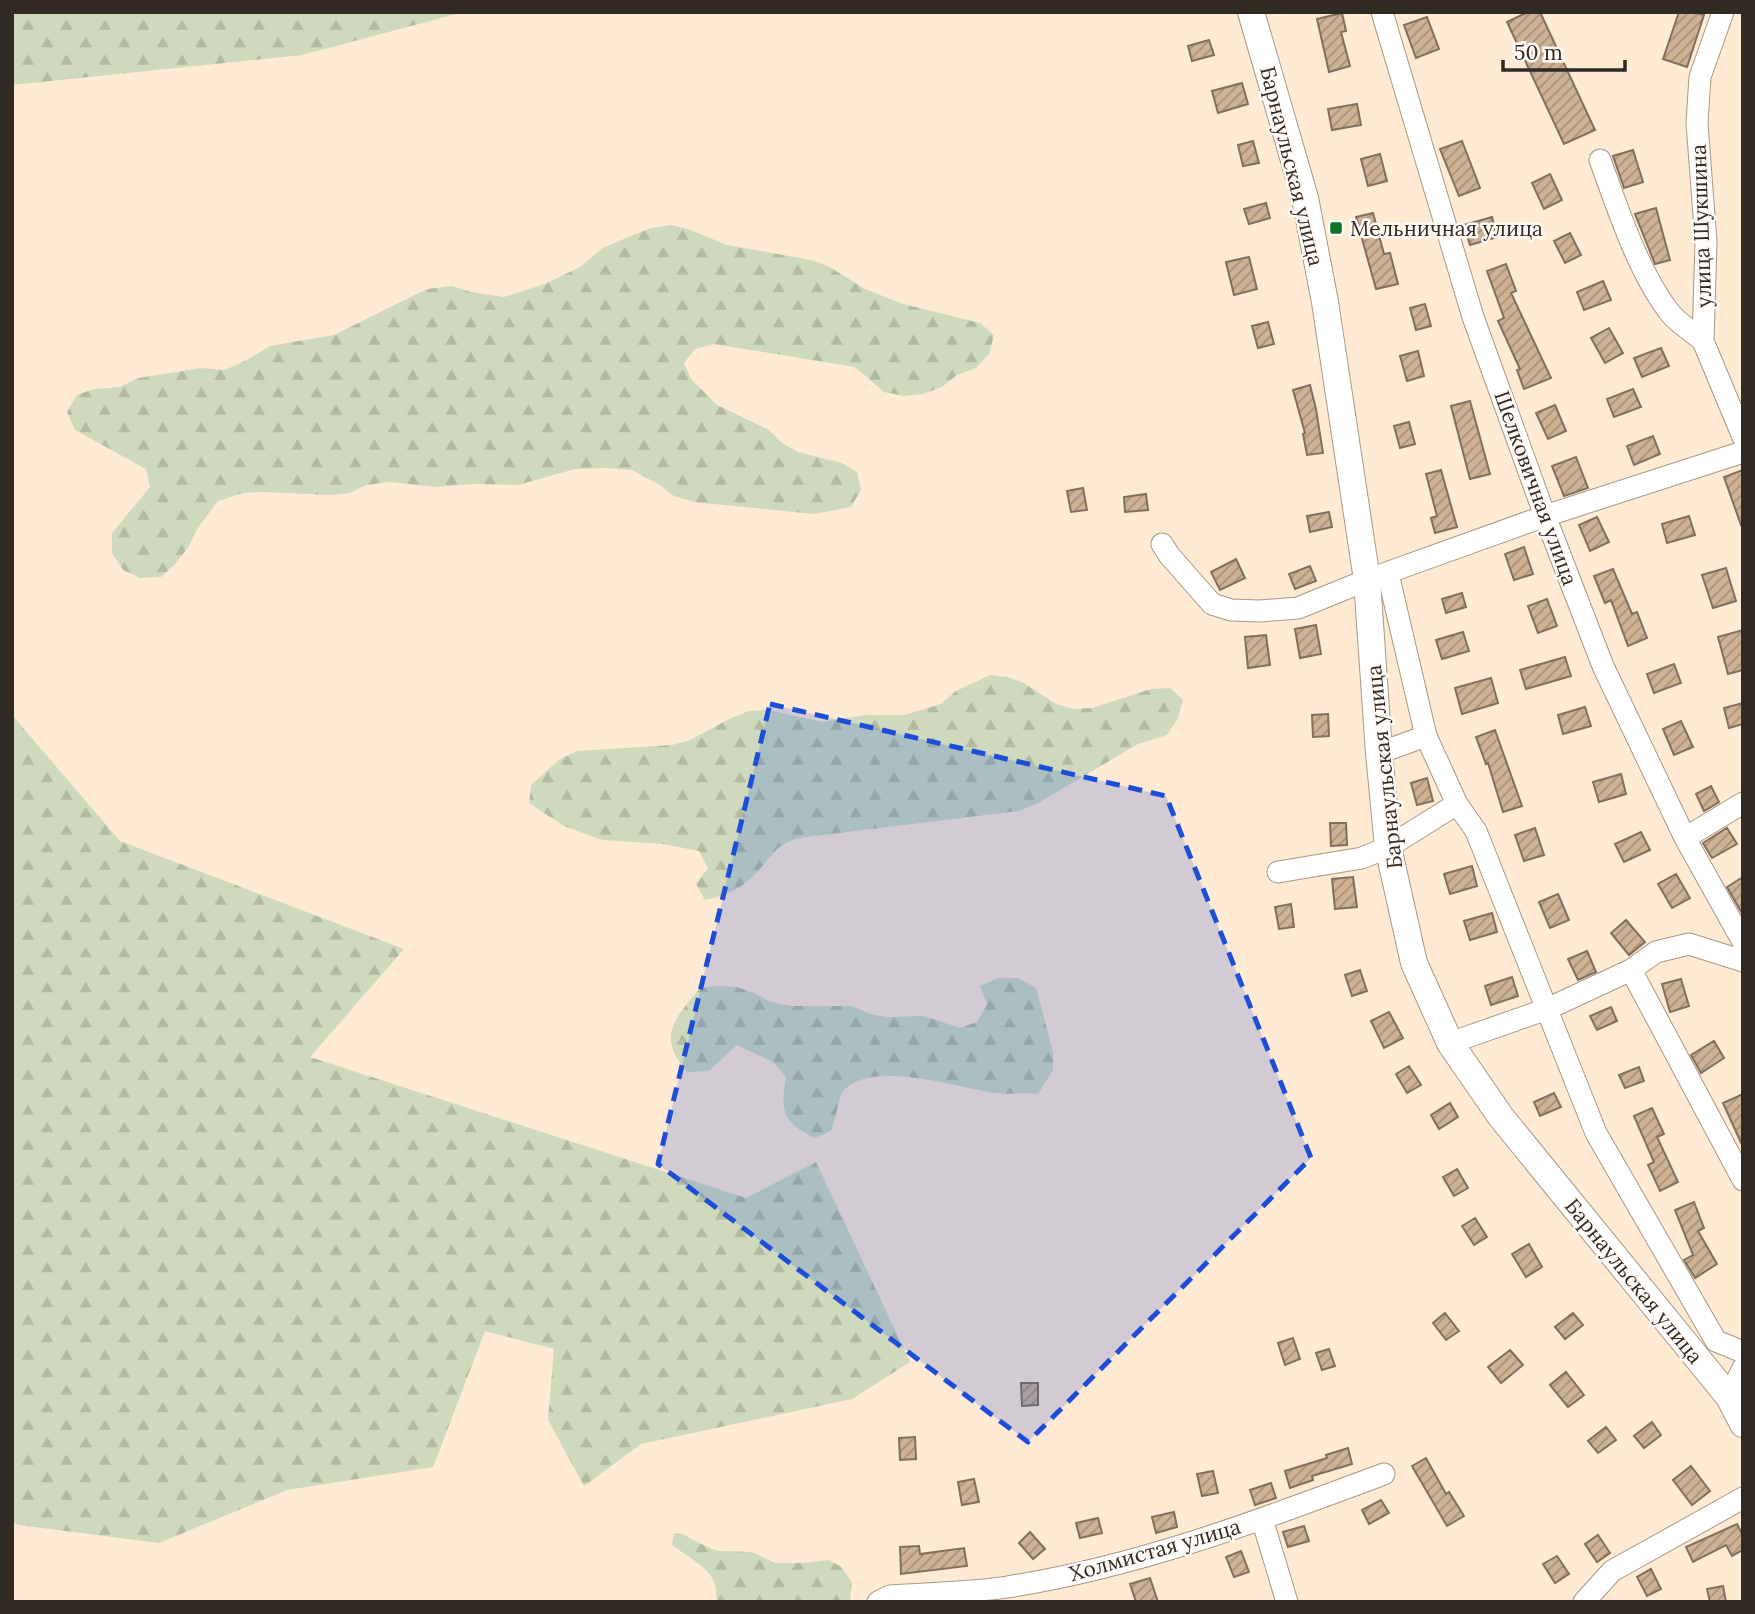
<svg xmlns="http://www.w3.org/2000/svg" width="1755" height="1614" font-family="Lora,serif">
<style>
.forest{fill:url(#forest-firs)}
.building{fill:url(#building-hatch);stroke:#816f5c;stroke-width:2}
.lines{fill:none;stroke-linecap:round;stroke-linejoin:round}
.minor-casing{stroke:#aa9783;stroke-width:23}
.major-casing{stroke:#aa9783;stroke-width:28}
.minor{stroke:#fff;stroke-width:21}
.major{stroke:#fff;stroke-width:26}
.marked{fill:#1d4ed8;fill-opacity:0.2;stroke:#1d4ed8;stroke-width:5;stroke-dasharray:14 9;stroke-linejoin:round}
.poi-dot{fill:#0f7425;stroke:#fffaf6;stroke-width:2.5}
.labels{text-anchor:middle;dominant-baseline:central;stroke-width:5;stroke-linejoin:round;paint-order:stroke}
.street-label{font-size:21px;fill:#312a22;stroke:#fffaf6}
.poi-label{font-size:21px;fill:#312a22;stroke:#fffaf6;text-anchor:start}
</style>
<defs>
<pattern id="forest-firs" width="22" height="20" patternUnits="userSpaceOnUse" patternTransform="scale(1.75)"><rect width="22" height="20" fill="#cfdabc"/><path d="M5 1l3.5 6h-7zM16 11l3.5 6h-7z" fill="#b2bba1"/></pattern>
<pattern id="building-hatch" width="6" height="6" patternUnits="userSpaceOnUse" patternTransform="scale(1.75)"><rect width="6" height="6" fill="#cdb295"/><path d="M-1 1l2-2M0 6l6-6M5 7l2-2" fill="none" stroke="#a79179"/></pattern>
</defs>
<rect width="100%" height="100%" fill="#ffead4"/>
<path class="forest" d="M 12,12 L 464,12 L 302,55 L 12,85 Z
M 671,225 L 688,229 L 727,245 L 811,260 L 828,266 L 865,289 L 903,304 L 980,323 L 994,335 L 989,354 L 976,368 L 957,375 L 942,387 L 923,394 L 904,396 L 884,392 L 855,367 L 714,344 L 695,349 L 684,363 L 691,379 L 717,405 L 769,430 L 782,443 L 798,452 L 842,463 L 857,472 L 861,490 L 851,507 L 814,514 L 694,502 L 674,496 L 658,484 L 632,470 L 606,468 L 575,469 L 518,485 L 473,484 L 437,487 L 390,482 L 366,485 L 350,493 L 331,495 L 263,492 L 243,493 L 218,501 L 197,529 L 189,546 L 176,563 L 161,577 L 140,578 L 123,570 L 112,553 L 112,533 L 150,487 L 146,469 L 75,430 L 67,412 L 77,395 L 94,389 L 120,387 L 138,378 L 201,368 L 225,370 L 247,360 L 270,346 L 334,335 L 427,289 L 452,286 L 471,292 L 504,297 L 545,284 L 580,267 L 603,248 L 633,235 L 651,228 Z
M 990,675 L 1007,677 L 1024,683 L 1056,704 L 1073,709 L 1092,708 L 1151,689 L 1170,688 L 1183,700 L 1178,718 L 1167,735 L 1138,744 L 1038,803 L 1019,811 L 798,838 C 775,846 774,853 759,870 C 744,887 727,896 705,900 L 696,884 L 708,868 L 699,851 L 663,844 L 602,840 L 564,826 L 529,803 L 531,785 L 560,759 L 577,751 L 672,745 L 690,740 L 731,718 L 749,711 L 768,710 L 823,722 L 865,715 L 904,715 L 941,704 L 956,691 Z
M 12,715 L 120,841 L 404,949 L 310,1057 L 746,1198 L 816,1162 L 910,1362 L 852,1399 L 641,1444 L 584,1486 L 548,1420 L 554,1349 L 485,1331 L 433,1467 L 287,1490 L 159,1543 L 19,1525 L 12,1522 Z
M 998,978 L 1018,978 L 1036,988 L 1053,1052 L 1053,1070 L 1038,1094 C 1024,1092 1009,1095 996,1093 C 959,1088 873,1059 844,1090 C 839,1096 835,1122 831,1131 L 815,1138 C 783,1123 780,1111 786,1077 L 773,1062 L 737,1045 L 709,1071 L 687,1072 C 656,1036 675,1019 700,988 L 718,986 L 737,987 L 754,993 L 771,1002 L 791,1006 L 852,1006 L 870,1014 L 887,1017 L 924,1016 L 960,1028 L 977,1022 L 987,1004 L 980,986 Z
M 674,1533 L 684,1535 L 709,1548 L 718,1551 L 752,1552 L 775,1563 L 803,1563 L 829,1560 L 841,1567 L 852,1582 L 850,1601 L 718,1602 C 715,1595 717,1591 715,1585 C 711,1568 685,1555 672,1545 Z"/>
<path class="building" d="M 1528,12 L 1540,12 L 1595,130 L 1564,144 L 1507,22 Z
M 1679,12 L 1695,12 L 1704,15 L 1687,67 L 1663,59 Z
M 1342,13 L 1346,31 L 1341,32 L 1350,66 L 1329,72 L 1317,19 Z
M 1427,17 L 1439,49 L 1416,58 L 1404,25 Z
M 1209,40 L 1214,55 L 1192,61 L 1188,46 Z
M 1242,83 L 1248,104 L 1218,113 L 1212,91 Z
M 1357,104 L 1361,125 L 1332,130 L 1328,109 Z
M 1253,141 L 1259,163 L 1243,166 L 1238,145 Z
M 1462,141 L 1480,188 L 1459,196 L 1440,149 Z
M 1633,150 L 1643,182 L 1624,188 L 1613,156 Z
M 1380,154 L 1387,181 L 1368,186 L 1361,159 Z
M 1550,174 L 1562,200 L 1544,209 L 1532,183 Z
M 1266,203 L 1270,218 L 1249,224 L 1244,209 Z
M 1656,208 L 1670,260 L 1655,264 L 1635,214 Z
M 1373,213 L 1384,254 L 1390,253 L 1398,284 L 1376,289 L 1356,217 Z
M 1492,217 L 1497,237 L 1470,245 L 1464,225 Z
M 1570,233 L 1581,255 L 1565,263 L 1554,241 Z
M 1249,257 L 1257,289 L 1234,295 L 1226,262 Z
M 1506,264 L 1516,291 L 1511,293 L 1551,378 L 1524,389 L 1517,370 L 1520,369 L 1498,321 L 1504,318 L 1487,271 Z
M 1603,281 L 1611,300 L 1584,310 L 1577,292 Z
M 1425,304 L 1431,326 L 1416,330 L 1410,308 Z
M 1268,322 L 1274,344 L 1258,348 L 1252,326 Z
M 1609,328 L 1623,353 L 1605,363 L 1591,338 Z
M 1661,348 L 1669,366 L 1642,377 L 1634,358 Z
M 1418,351 L 1424,376 L 1407,381 L 1400,356 Z
M 1310,385 L 1316,409 L 1323,453 L 1307,455 L 1303,434 L 1305,433 L 1293,390 Z
M 1633,389 L 1641,407 L 1614,417 L 1607,399 Z
M 1470,401 L 1490,474 L 1470,479 L 1451,406 Z
M 1555,405 L 1566,431 L 1548,439 L 1536,413 Z
M 1409,422 L 1415,444 L 1400,448 L 1394,426 Z
M 1653,436 L 1660,454 L 1634,465 L 1627,446 Z
M 1576,457 L 1588,488 L 1564,496 L 1552,466 Z
M 1441,470 L 1457,527 L 1435,533 L 1431,518 L 1437,516 L 1426,474 Z
M 1743,470 L 1743,524 L 1741,525 L 1724,477 Z
M 1083,488 L 1087,510 L 1071,512 L 1067,491 Z
M 1146,494 L 1148,510 L 1125,512 L 1124,497 Z
M 1329,512 L 1332,527 L 1310,532 L 1307,516 Z
M 1689,516 L 1695,535 L 1667,543 L 1662,524 Z
M 1597,517 L 1609,542 L 1590,551 L 1579,525 Z
M 1524,547 L 1533,574 L 1514,580 L 1505,554 Z
M 1236,559 L 1245,578 L 1220,590 L 1211,572 Z
M 1310,566 L 1316,581 L 1295,589 L 1289,574 Z
M 1726,568 L 1736,601 L 1713,608 L 1702,575 Z
M 1613,569 L 1632,614 L 1637,612 L 1647,638 L 1628,646 L 1611,600 L 1605,603 L 1594,576 Z
M 1462,593 L 1466,607 L 1446,613 L 1442,599 Z
M 1547,599 L 1557,626 L 1538,633 L 1528,606 Z
M 1316,625 L 1321,654 L 1300,658 L 1295,629 Z
M 1743,630 L 1743,670 L 1728,674 L 1718,637 Z
M 1463,632 L 1469,651 L 1442,659 L 1436,640 Z
M 1266,635 L 1270,665 L 1248,668 L 1245,637 Z
M 1565,657 L 1571,676 L 1526,689 L 1520,670 Z
M 1674,664 L 1681,683 L 1654,693 L 1647,674 Z
M 1491,678 L 1498,703 L 1462,714 L 1455,688 Z
M 1743,703 L 1743,724 L 1729,728 L 1724,708 Z
M 1585,707 L 1591,726 L 1563,734 L 1558,715 Z
M 1328,714 L 1329,736 L 1313,737 L 1312,715 Z
M 1681,721 L 1693,747 L 1674,755 L 1663,729 Z
M 1495,730 L 1522,806 L 1503,812 L 1488,763 L 1486,764 L 1476,737 Z
M 1621,774 L 1626,794 L 1599,802 L 1593,782 Z
M 1427,778 L 1433,801 L 1417,805 L 1411,783 Z
M 1711,786 L 1719,802 L 1704,811 L 1696,794 Z
M 1330,823 L 1346,823 L 1347,845 L 1331,846 Z
M 1535,828 L 1544,855 L 1524,861 L 1515,835 Z
M 1727,828 L 1737,844 L 1712,858 L 1703,843 Z
M 1641,832 L 1650,850 L 1624,862 L 1615,844 Z
M 1472,866 L 1477,886 L 1450,894 L 1444,874 Z
M 1676,874 L 1690,898 L 1672,908 L 1658,884 Z
M 1353,877 L 1357,907 L 1335,909 L 1332,879 Z
M 1743,877 L 1743,915 L 1727,887 Z
M 1558,894 L 1569,920 L 1550,928 L 1539,902 Z
M 1291,904 L 1294,927 L 1279,929 L 1275,907 Z
M 1492,913 L 1497,932 L 1470,940 L 1464,921 Z
M 1626,920 L 1645,942 L 1629,955 L 1611,933 Z
M 1587,951 L 1596,972 L 1578,980 L 1568,959 Z
M 1360,970 L 1367,991 L 1352,996 L 1345,975 Z
M 1512,977 L 1518,996 L 1491,1005 L 1485,986 Z
M 1681,979 L 1689,1006 L 1670,1012 L 1662,984 Z
M 1611,1007 L 1617,1021 L 1597,1030 L 1590,1016 Z
M 1389,1012 L 1403,1038 L 1384,1048 L 1371,1021 Z
M 1714,1041 L 1724,1058 L 1701,1073 L 1691,1055 Z
M 1409,1066 L 1421,1085 L 1407,1093 L 1396,1074 Z
M 1639,1067 L 1644,1081 L 1625,1088 L 1619,1075 Z
M 1554,1093 L 1561,1107 L 1540,1116 L 1534,1102 Z
M 1743,1094 L 1743,1147 L 1723,1103 Z
M 1450,1103 L 1458,1117 L 1439,1129 L 1431,1115 Z
M 1652,1108 L 1664,1134 L 1657,1137 L 1678,1182 L 1660,1191 L 1648,1165 L 1654,1162 L 1634,1116 Z
M 1457,1169 L 1468,1188 L 1454,1196 L 1443,1177 Z
M 1694,1202 L 1704,1228 L 1698,1231 L 1717,1264 L 1695,1278 L 1684,1260 L 1693,1255 L 1675,1210 Z
M 1475,1218 L 1487,1237 L 1474,1245 L 1462,1226 Z
M 1529,1244 L 1542,1267 L 1526,1277 L 1512,1254 Z
M 1445,1313 L 1459,1331 L 1446,1340 L 1433,1323 Z
M 1573,1313 L 1583,1325 L 1565,1339 L 1555,1327 Z
M 1293,1338 L 1300,1359 L 1285,1365 L 1278,1343 Z
M 1329,1349 L 1335,1366 L 1322,1370 L 1316,1353 Z
M 1510,1350 L 1523,1365 L 1501,1383 L 1488,1367 Z
M 1566,1372 L 1584,1395 L 1568,1407 L 1550,1385 Z
M 1021,1383 L 1038,1383 L 1038,1405 L 1022,1406 Z
M 1652,1422 L 1661,1435 L 1644,1448 L 1634,1436 Z
M 1606,1427 L 1616,1440 L 1598,1453 L 1588,1441 Z
M 915,1437 L 916,1459 L 900,1460 L 899,1438 Z
M 1348,1448 L 1352,1464 L 1312,1476 L 1313,1480 L 1290,1488 L 1285,1471 L 1327,1458 L 1326,1455 Z
M 1426,1458 L 1446,1494 L 1449,1492 L 1464,1516 L 1447,1526 L 1412,1466 Z
M 1691,1466 L 1710,1491 L 1692,1505 L 1673,1480 Z
M 1213,1471 L 1218,1493 L 1202,1496 L 1197,1474 Z
M 974,1479 L 979,1502 L 962,1505 L 958,1482 Z
M 1271,1483 L 1276,1498 L 1255,1505 L 1250,1490 Z
M 1381,1500 L 1389,1513 L 1369,1524 L 1362,1510 Z
M 1174,1512 L 1177,1527 L 1156,1533 L 1152,1517 Z
M 1098,1518 L 1102,1533 L 1080,1538 L 1076,1523 Z
M 1737,1524 L 1743,1536 L 1743,1550 L 1732,1556 L 1726,1545 L 1693,1562 L 1686,1547 Z
M 1304,1526 L 1309,1541 L 1288,1547 L 1283,1532 Z
M 1030,1532 L 1045,1549 L 1033,1559 L 1019,1543 Z
M 1598,1535 L 1610,1553 L 1597,1562 L 1585,1544 Z
M 919,1546 L 920,1554 L 964,1548 L 967,1566 L 901,1574 L 900,1547 Z
M 1241,1551 L 1249,1572 L 1234,1577 L 1226,1557 Z
M 1557,1556 L 1569,1574 L 1555,1583 L 1543,1564 Z
M 1651,1569 L 1661,1589 L 1647,1596 L 1637,1577 Z
M 1150,1578 L 1158,1602 L 1136,1602 L 1130,1584 Z
M 1723,1586 L 1726,1602 L 1710,1602 L 1707,1589 Z"/>
<g class="lines">
<defs>
<path id="minor" d="M 1382,12 L 1473,317 L 1545,516 L 1603,666 L 1685,838 L 1743,942
M 1723,12 L 1700,77 L 1697,123 L 1706,242 L 1703,341 L 1743,437
M 1600,160 C 1618,209 1638,272 1670,313 C 1679,324 1693,332 1703,341
M 1162,544 L 1169,555 L 1212,604 L 1231,610 L 1260,611 L 1298,608 L 1367,580 L 1545,516 L 1743,452
M 1388,574 L 1426,736
M 1379,753 L 1426,736 L 1457,804 L 1476,831 L 1596,1133 L 1716,1341 L 1743,1352
M 1685,838 L 1743,803
M 1278,872 L 1362,858 L 1388,847 L 1457,804
M 1631,970 L 1743,1180
M 1450,1043 L 1547,1009 L 1631,970 L 1656,952 L 1689,944 L 1743,961
M 1729,1397 L 1743,1368
M 1262,1519 L 1287,1602
M 878,1602 L 890,1596 C 928,1593 969,1593 1007,1587 C 1137,1567 1261,1520 1384,1474
M 1584,1602 L 1612,1571 L 1743,1498"/>
<path id="major" d="M 1251,12 L 1305,198 L 1325,302 L 1367,580 L 1379,753 L 1388,847 L 1414,963 L 1450,1043 L 1501,1117 L 1729,1397 L 1743,1424"/>
</defs>
<use href="#minor" class="minor-casing"/>
<use href="#major" class="major-casing"/>
<use href="#minor" class="minor"/>
<use href="#major" class="major"/>
</g>
<path class="marked" d="M 770,704 L 1166,796 L 1311,1158 L 1028,1442 L 658,1164 Z"/>
<rect class="poi-dot" x="1329" y="221" width="14" height="14" rx="3.5"/>
<g class="labels">
<g class="street-label">
<text transform="translate(1292 166) rotate(76)">Барнаульская улица</text>
<text transform="translate(1701 226) rotate(-92)">улица Шукшина</text>
<text transform="translate(1536 488) rotate(70)">Шелковичная улица</text>
<text transform="translate(1384 767) rotate(-96)">Барнаульская улица</text>
<text transform="translate(1634 1281) rotate(51)">Барнаульская улица</text>
<text transform="translate(1155 1550) rotate(-16)">Холмистая улица</text>
</g>
<g class="poi-label">
<text x="1350" y="228">Мельничная улица</text>
</g>
</g>
<rect width="1755" height="1614" fill="none" stroke="#312a22" stroke-width="28"/>
<path d="M1503 60v10h122v-10" fill="none" stroke="#312a22" stroke-width="3.5"/>
<text x="1514" y="60" font-size="21" fill="#312a22" stroke="#fffaf6" stroke-width="5" paint-order="stroke">50 m</text>
</svg>
